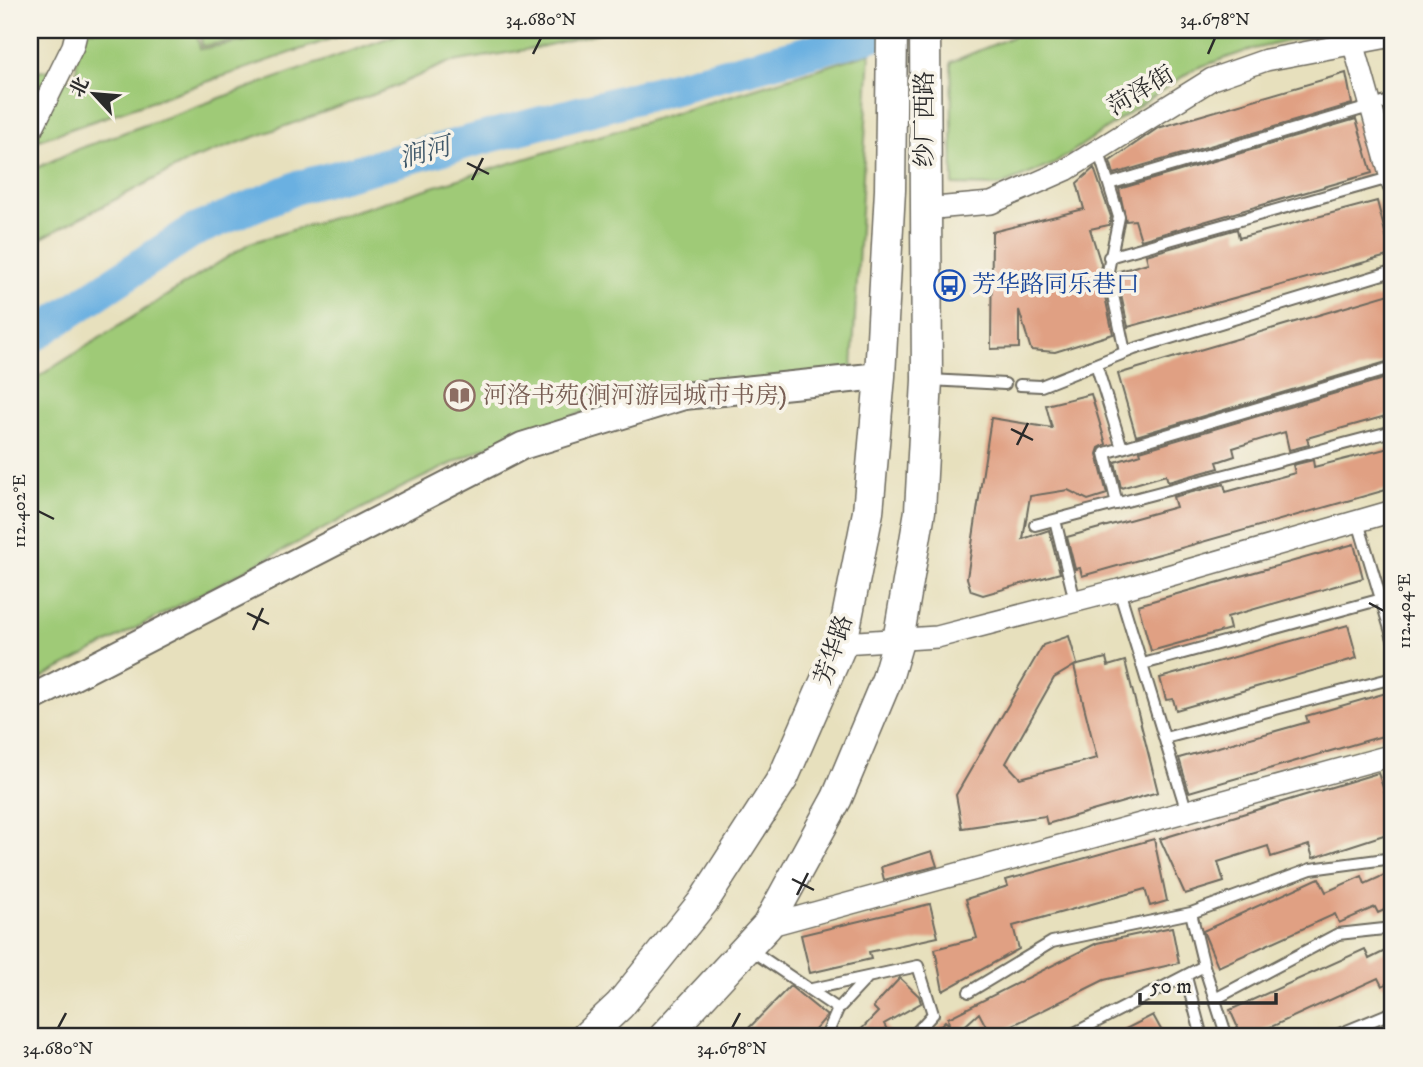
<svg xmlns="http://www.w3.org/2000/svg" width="1423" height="1067" font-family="'IM FELL DW Pica','Noto Serif SC',serif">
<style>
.green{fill:#9fca77;stroke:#657a51;stroke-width:2}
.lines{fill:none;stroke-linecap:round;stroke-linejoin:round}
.river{stroke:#6ab0e1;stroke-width:33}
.building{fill:#e0a083}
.service-casing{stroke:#6d6a5e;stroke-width:14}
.minor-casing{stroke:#6d6a5e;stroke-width:24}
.tertiary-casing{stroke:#6d6a5e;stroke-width:30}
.secondary-casing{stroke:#6d6a5e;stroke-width:33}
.service{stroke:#fff;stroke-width:10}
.minor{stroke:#fff;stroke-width:21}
.tertiary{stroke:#fff;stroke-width:26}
.secondary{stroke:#fff;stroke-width:30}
.ticks{fill:none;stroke:#2b2b2b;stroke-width:2.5}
.labels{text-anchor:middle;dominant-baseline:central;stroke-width:7;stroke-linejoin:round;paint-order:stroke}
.street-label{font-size:24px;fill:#2b2b2b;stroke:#f7f3e8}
.transit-label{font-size:24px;fill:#164399;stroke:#f7f3e8;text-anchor:start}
.education-label{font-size:24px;fill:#785e54;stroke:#f7f3e8;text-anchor:start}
.water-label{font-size:26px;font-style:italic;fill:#415a6b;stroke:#f7f3e8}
.neatline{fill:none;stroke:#2b2b2b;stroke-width:2.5}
.ticks-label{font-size:18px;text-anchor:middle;fill:#2b2b2b}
</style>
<rect width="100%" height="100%" fill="#f7f3e8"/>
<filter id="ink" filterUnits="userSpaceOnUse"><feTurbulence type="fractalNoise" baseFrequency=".0143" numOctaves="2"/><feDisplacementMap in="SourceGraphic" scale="14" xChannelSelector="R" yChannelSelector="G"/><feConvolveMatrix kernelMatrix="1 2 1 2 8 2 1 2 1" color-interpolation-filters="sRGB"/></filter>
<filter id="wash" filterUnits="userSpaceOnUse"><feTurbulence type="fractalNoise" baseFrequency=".00686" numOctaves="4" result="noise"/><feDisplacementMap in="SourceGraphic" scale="28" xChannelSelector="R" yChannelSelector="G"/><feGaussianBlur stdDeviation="1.57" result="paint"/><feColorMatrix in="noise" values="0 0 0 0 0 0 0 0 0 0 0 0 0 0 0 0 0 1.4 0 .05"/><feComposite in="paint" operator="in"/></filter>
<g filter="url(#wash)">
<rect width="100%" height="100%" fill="#e7e0bd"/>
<path class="green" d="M 78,30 L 196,30 L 200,49 L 312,30 L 357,30 L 30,143 L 30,72 L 64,69 L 69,82 L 76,79 Z
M 200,30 L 284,30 L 284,33 L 202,46 Z
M 410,30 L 612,30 L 536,48 L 447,63 L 389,89 L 193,159 L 30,244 L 30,171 L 78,149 Z
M 1029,30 L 1338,30 L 1249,50 L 1194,69 L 1054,164 L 999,186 L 953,185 L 951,62 Z
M 870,53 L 852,369 L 634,395 L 499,441 L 403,487 L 30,684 L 30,382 L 250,243 Z"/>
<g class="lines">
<path class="river" d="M 30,338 L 191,232 L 298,187 L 891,30"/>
</g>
<g id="blocks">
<path class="building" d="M 1346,73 L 1352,104 L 1114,174 L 1110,161 L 1158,128 Z
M 1356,119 L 1372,173 L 1141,240 L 1135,220 L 1126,221 L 1119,189 Z
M 1094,168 L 1111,217 L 1109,225 L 1090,229 L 1101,264 L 1100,273 L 1113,334 L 1055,352 L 1031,350 L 1019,310 L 1019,348 L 991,349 L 992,232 L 1084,209 L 1077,183 Z
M 1377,201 L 1391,255 L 1128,327 L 1116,272 L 1148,263 L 1146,255 L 1237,229 L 1239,238 Z
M 1393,293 L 1393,360 L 1136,436 L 1118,374 Z
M 1393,376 L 1393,414 L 1307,438 L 1309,445 L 1289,450 L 1285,432 L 1233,448 L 1235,456 L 1217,462 L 1219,468 L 1168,482 L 1166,475 L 1121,488 L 1115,462 L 1141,454 L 1140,451 Z
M 1091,394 L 1106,444 L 1099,448 L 1097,454 L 1107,494 L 1088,500 L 1068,490 L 1030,496 L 1023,539 L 1049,530 L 1060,573 L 983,595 L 971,591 L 967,578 L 991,418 L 1052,428 L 1046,405 Z
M 1393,447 L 1393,488 L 1082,576 L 1080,568 L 1075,569 L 1067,537 L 1176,507 L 1173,497 L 1224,484 L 1226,492 L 1295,473 L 1293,465 L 1313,460 L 1314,467 Z
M 1354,544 L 1363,578 L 1227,617 L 1230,629 L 1151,651 L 1138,605 Z
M 1348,625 L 1357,658 L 1176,710 L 1173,699 L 1166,700 L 1160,678 Z
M 1069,636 L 1077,664 L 1054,678 L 1006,763 L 1020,778 L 1097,758 L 1074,666 L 1106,658 L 1108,666 L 1125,661 L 1158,792 L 1047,824 L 1045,816 L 962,828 L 956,795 L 1043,645 Z
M 1393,691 L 1393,733 L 1189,792 L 1179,758 L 1308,722 L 1306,716 Z
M 1378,773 L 1385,793 L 1393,790 L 1393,832 L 1313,858 L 1309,845 L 1271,857 L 1268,846 L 1218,862 L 1224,882 L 1185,894 L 1160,839 Z
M 1154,839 L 1167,901 L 1150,906 L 1145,889 L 1013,926 L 1019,949 L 943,991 L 935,949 L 977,938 L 966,899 L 1008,886 L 1006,880 Z
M 932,851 L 937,866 L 884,880 L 881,867 Z
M 1393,871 L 1393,906 L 1378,913 L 1375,907 L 1339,923 L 1335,914 L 1218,967 L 1203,931 L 1319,878 L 1326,892 L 1362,876 L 1365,884 Z
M 930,904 L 938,937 L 869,952 L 871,959 L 810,973 L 801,935 Z
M 1172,927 L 1179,963 L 1104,980 L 991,1036 L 979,1013 L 957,1033 L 962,1037 L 928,1037 L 945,1021 L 949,1025 L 948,1018 L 1097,943 Z
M 1393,947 L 1393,981 L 1382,986 L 1378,978 L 1249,1037 L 1242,1037 L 1230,1010 L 1365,949 L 1369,959 Z
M 900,978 L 919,996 L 921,1003 L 884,1024 L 891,1037 L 854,1037 L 878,1012 L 873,1007 Z
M 790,986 L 827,1016 L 809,1037 L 740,1037 Z
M 1153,1015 L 1165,1037 L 1110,1037 Z"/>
</g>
</g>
<g filter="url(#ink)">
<use href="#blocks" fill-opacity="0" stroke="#6d6a5e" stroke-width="2"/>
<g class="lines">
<defs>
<path id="service" d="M 1098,149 L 1119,217 L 1108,271 L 1125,352
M 1109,184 L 1393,100
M 1109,257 L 1393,177
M 1096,364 L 1122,448
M 930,380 L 1005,384
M 1020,385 L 1041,386 L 1134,349 L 1393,271
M 1117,504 L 1105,453 L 1393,368
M 1055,520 L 1075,601
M 1358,522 L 1393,639
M 1035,525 L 1393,431
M 1119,590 L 1187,812
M 1143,664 L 1393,596
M 1165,738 L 1393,678
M 1191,913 L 1204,966
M 748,948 L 838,1009
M 1186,977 L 1202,1037
M 812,989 L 918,966 L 933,1014 L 912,1037
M 969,992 L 1052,942 L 1191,913 L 1311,869 L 1393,858
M 1215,999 L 1338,934 L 1393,928
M 826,1037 L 838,1009 L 867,978
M 1067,1037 L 1204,966 L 1227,1037
M 1332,1037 L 1393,1012"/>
<path id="minor" d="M 1353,42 L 1393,185
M 30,133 L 73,46 L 77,30
M 924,209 L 991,203 L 1066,170 L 1212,79 L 1266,60 L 1393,36
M 842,643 L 937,637 L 1119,590 L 1393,511
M 767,926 L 1393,755"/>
<path id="tertiary" d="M 30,699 L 522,446 L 684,396 L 880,376"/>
<path id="secondary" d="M 586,1037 L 620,1005 L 703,902 L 783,778 L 842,643 L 868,512 L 880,376 L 890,190 L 892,30
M 664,1037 L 767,926 L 837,798 L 887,679 L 898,641 L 920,511 L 927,380 L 925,30"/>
</defs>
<use href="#service" class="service-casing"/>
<use href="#minor" class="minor-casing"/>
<use href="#tertiary" class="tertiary-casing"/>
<use href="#secondary" class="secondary-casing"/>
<use href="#service" class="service"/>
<use href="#minor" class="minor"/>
<use href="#tertiary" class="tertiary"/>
<use href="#secondary" class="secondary"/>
</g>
</g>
<path class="ticks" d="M 533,54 L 541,38M 1208,54 L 1215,38M 467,163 L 489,174M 472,180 L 483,158M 1011,429 L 1033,440M 1017,445 L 1028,423M 38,511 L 54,519M 1369,603 L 1384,611M 247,613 L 269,624M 253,630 L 263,608M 792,879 L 814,890M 797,895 L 808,873M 58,1028 L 66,1013M 732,1028 L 740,1013"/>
<defs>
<symbol id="bus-ring" viewBox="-11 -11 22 22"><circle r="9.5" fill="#f7f3e8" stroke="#1a4fb4" stroke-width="1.5"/><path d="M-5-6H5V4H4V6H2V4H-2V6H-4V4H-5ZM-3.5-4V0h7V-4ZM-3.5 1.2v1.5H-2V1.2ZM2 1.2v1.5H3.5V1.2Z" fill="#1a4fb4"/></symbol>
<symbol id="library-ring" viewBox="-11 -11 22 22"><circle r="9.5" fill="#f7f3e8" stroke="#8d6e63" stroke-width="1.5"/><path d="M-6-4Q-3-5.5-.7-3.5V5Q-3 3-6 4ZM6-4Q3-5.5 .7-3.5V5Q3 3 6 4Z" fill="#8d6e63"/></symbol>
</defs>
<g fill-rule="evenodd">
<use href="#bus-ring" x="932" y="268" width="35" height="35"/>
<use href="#library-ring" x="442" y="378" width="35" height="35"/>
</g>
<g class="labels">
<g class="street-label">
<text transform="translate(1141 91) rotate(-31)">菏泽街</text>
<text transform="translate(925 119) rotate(-90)">纱厂西路</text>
<text transform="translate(834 650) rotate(-71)">芳华路</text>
</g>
<g class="transit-label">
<text x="972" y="285">芳华路同乐巷口</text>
</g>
<g class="education-label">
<text x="483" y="396">河洛书苑(涧河游园城市书房)</text>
</g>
<g class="water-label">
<text transform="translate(425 153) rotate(-15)">涧河</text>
</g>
</g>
<rect width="1423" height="1067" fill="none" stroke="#f7f3e8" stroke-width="77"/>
<g transform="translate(94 94) rotate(296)" stroke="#f7f3e8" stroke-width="5" paint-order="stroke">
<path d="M0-5L12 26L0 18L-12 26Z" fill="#2b2b2b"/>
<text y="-10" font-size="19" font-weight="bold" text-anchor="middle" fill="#2b2b2b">北</text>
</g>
<path d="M1140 993v10h136v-10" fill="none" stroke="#2b2b2b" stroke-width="3.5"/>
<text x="1150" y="993" font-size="21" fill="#2b2b2b" stroke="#f7f3e8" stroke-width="5" paint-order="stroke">50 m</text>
<rect x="38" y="38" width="1346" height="990" class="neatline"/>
<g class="ticks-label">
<text x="541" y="25">34.680°N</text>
<text x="1215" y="25">34.678°N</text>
<text transform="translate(19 511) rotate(-90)" y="6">112.402°E</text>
<text transform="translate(1404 611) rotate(-90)" y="6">112.404°E</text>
<text x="58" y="1054">34.680°N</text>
<text x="732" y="1054">34.678°N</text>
</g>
</svg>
